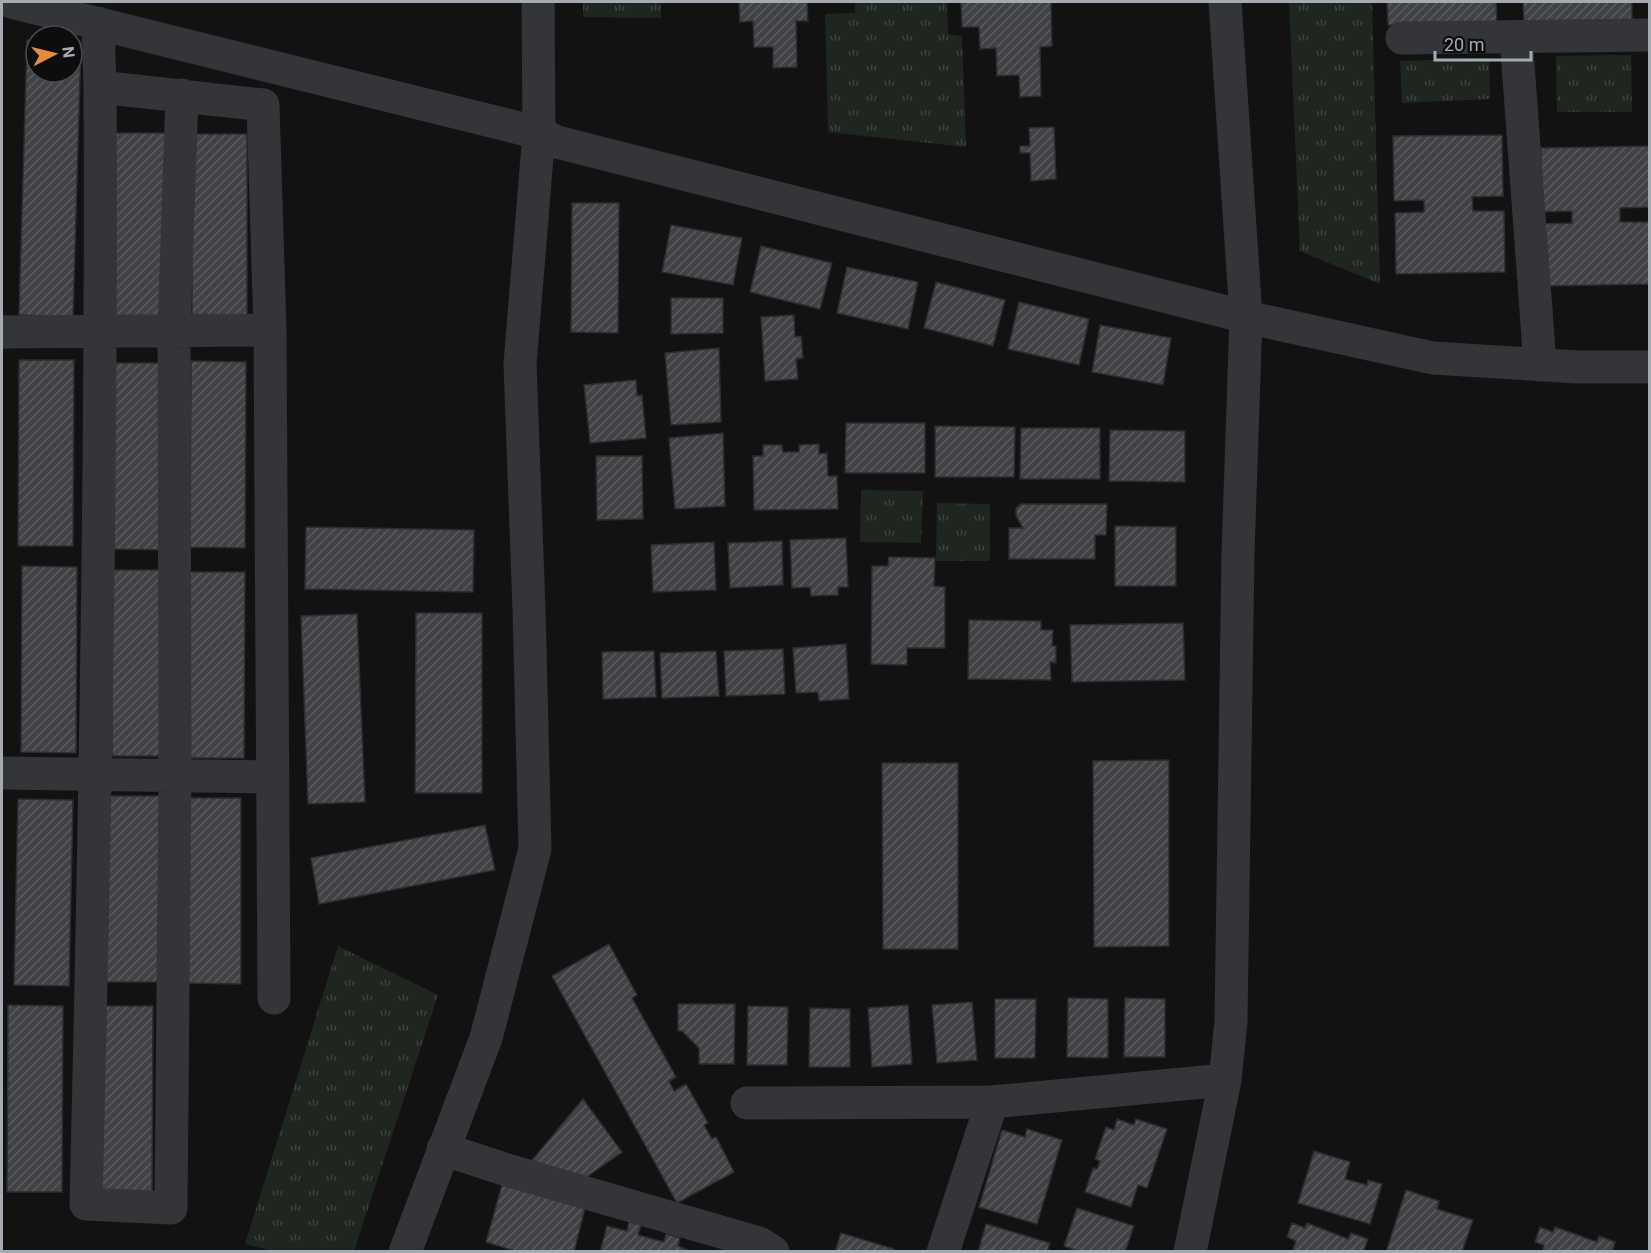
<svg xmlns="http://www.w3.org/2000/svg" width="1651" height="1253" font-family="Roboto,sans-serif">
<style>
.grass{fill:url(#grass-tufts)}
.building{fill:url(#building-hatch);stroke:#2c2d2f;stroke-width:1.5}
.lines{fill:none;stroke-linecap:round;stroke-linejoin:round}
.minor{stroke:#333538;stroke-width:33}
</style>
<defs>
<pattern id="grass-tufts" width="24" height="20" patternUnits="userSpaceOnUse" patternTransform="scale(1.5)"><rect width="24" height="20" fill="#1f261f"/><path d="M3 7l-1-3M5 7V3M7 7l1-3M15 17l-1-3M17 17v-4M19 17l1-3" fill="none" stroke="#3d433d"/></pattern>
<pattern id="building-hatch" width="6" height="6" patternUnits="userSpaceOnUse" patternTransform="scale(1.5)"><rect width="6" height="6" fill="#414246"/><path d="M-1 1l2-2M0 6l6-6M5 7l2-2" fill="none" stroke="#595b5e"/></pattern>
</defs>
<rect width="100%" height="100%" fill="#121213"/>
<path class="grass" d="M 583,2 L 661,2 L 661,18 L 583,17 Z
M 855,2 L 947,2 L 948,34 L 962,36 L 966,147 L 828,132 L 825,14 L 855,13 Z
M 1289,2 L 1372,2 L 1380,284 L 1300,251 Z
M 1631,55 L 1632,112 L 1557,112 L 1556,56 Z
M 1489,58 L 1490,99 L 1402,103 L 1400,61 Z
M 861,490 L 923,491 L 921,543 L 860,542 Z
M 937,503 L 990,504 L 990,561 L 936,561 Z
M 338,946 L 438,995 L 354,1251 L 274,1251 L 245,1244 Z"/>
<path class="building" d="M 739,2 L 807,2 L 808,21 L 796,21 L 797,67 L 773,68 L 773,47 L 754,47 L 753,21 L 740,22 Z
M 961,2 L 1051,2 L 1052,46 L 1040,47 L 1041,96 L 1020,97 L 1019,75 L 997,76 L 996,48 L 980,49 L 979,27 L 962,27 Z
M 1387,2 L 1496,2 L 1497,24 L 1388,25 Z
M 1523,2 L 1632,2 L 1632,23 L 1524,25 Z
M 27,40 L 36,40 L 36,72 L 72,72 L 72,41 L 81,42 L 73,317 L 19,315 Z
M 1054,127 L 1056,179 L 1031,181 L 1030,153 L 1020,153 L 1020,146 L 1030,146 L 1029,128 Z
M 114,133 L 169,133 L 168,319 L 113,319 Z
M 192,134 L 247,134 L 247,321 L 192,320 Z
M 1502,135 L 1503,196 L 1472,197 L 1473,211 L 1504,211 L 1505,272 L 1396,274 L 1395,213 L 1424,212 L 1424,200 L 1394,201 L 1393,136 Z
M 1650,146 L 1650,207 L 1620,208 L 1620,222 L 1650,222 L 1650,284 L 1544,286 L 1543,224 L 1572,223 L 1572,211 L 1542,212 L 1541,148 Z
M 572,203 L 619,203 L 618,333 L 571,332 Z
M 671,225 L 742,238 L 733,285 L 662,272 Z
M 761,246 L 832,263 L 820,309 L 750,292 Z
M 847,267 L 918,282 L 908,329 L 837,313 Z
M 936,282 L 1005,300 L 993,346 L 924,328 Z
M 671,298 L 723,298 L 723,333 L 671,334 Z
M 1019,302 L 1089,319 L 1079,365 L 1008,349 Z
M 794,315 L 795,337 L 801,336 L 803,358 L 796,359 L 798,379 L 765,381 L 761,317 Z
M 1100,325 L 1171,338 L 1163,385 L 1092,372 Z
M 719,348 L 721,422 L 671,425 L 665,353 Z
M 19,360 L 74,360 L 73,546 L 18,546 Z
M 191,361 L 246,362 L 245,548 L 190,547 Z
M 113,363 L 168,363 L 167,550 L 112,549 Z
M 636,380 L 637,396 L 642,395 L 646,438 L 590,443 L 584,385 Z
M 846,423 L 925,423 L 925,473 L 845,473 Z
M 935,426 L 1015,427 L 1014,477 L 935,477 Z
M 1021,428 L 1100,428 L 1100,479 L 1020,479 Z
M 1110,430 L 1185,431 L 1185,482 L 1109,481 Z
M 723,433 L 725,506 L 675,509 L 669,438 Z
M 819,444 L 819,454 L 827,453 L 828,476 L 837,476 L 838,509 L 754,510 L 753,456 L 763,456 L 763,445 L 782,445 L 783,452 L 799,452 L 799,445 Z
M 596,456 L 642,456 L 643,519 L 597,520 Z
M 1021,504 L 1107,504 L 1106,535 L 1095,535 L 1095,559 L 1009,559 L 1009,528 L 1023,528 L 1016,516 L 1016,508 Z
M 1115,526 L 1176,527 L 1176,586 L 1115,586 Z
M 306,527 L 474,530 L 473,592 L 305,589 Z
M 846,538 L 848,587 L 838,587 L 838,595 L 811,596 L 810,587 L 792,588 L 790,540 Z
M 782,541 L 783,585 L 730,588 L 728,543 Z
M 714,542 L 716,590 L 653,592 L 651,545 Z
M 889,557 L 935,558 L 934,586 L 945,587 L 945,648 L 907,648 L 907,665 L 871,664 L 872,566 L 888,566 Z
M 22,566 L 77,567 L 76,753 L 21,752 Z
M 112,570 L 168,570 L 167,756 L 112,756 Z
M 190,572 L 245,572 L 244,758 L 189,758 Z
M 416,613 L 482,613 L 482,793 L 415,793 Z
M 357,614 L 365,802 L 308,804 L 301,616 Z
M 969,620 L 1041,621 L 1041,630 L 1053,630 L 1052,646 L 1056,646 L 1056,663 L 1050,662 L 1051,680 L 968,679 Z
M 1183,623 L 1185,680 L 1072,682 L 1070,625 Z
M 846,644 L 849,699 L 819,701 L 818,692 L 796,693 L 793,648 Z
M 783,649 L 785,694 L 726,696 L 724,651 Z
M 654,651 L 656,697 L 603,699 L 602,652 Z
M 716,651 L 719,696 L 662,698 L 660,653 Z
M 1169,760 L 1169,946 L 1094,947 L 1093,761 Z
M 882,763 L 958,763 L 958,949 L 883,949 Z
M 105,796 L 160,796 L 159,982 L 104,982 Z
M 186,798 L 241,798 L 241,984 L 185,983 Z
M 18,799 L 73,800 L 69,986 L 14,985 Z
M 485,825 L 495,870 L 319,904 L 311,858 Z
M 609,944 L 637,995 L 632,998 L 676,1077 L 669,1081 L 674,1091 L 686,1084 L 708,1123 L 704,1125 L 712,1139 L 716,1137 L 734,1172 L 677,1203 L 552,976 Z
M 1068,998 L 1108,999 L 1108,1058 L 1067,1057 Z
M 1125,998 L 1165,999 L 1165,1057 L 1124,1057 Z
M 995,999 L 1036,999 L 1035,1058 L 995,1058 Z
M 972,1002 L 977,1060 L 937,1063 L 932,1005 Z
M 678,1004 L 735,1004 L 734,1064 L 699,1064 L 699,1048 L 682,1031 L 678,1031 Z
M 8,1005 L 63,1006 L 62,1192 L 7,1192 Z
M 908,1005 L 912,1064 L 872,1067 L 868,1008 Z
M 98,1006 L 153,1006 L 152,1192 L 97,1192 Z
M 748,1006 L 788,1007 L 787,1065 L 747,1065 Z
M 810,1008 L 850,1009 L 850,1067 L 809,1067 Z
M 583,1099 L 622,1152 L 581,1181 L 529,1164 Z
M 1117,1119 L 1134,1125 L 1136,1119 L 1167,1129 L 1147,1188 L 1138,1185 L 1131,1207 L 1085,1192 L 1093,1168 L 1097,1169 L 1100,1161 L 1095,1159 L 1106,1127 L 1114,1130 Z
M 1027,1129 L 1062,1140 L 1037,1224 L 979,1207 L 1002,1130 L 1025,1137 Z
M 1314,1151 L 1350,1162 L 1345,1179 L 1367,1185 L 1368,1180 L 1382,1184 L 1370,1224 L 1298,1203 Z
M 502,1185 L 585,1208 L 574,1252 L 518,1252 L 486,1242 Z
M 1406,1190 L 1439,1201 L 1437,1209 L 1473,1220 L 1462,1252 L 1386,1252 Z
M 1077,1208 L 1134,1226 L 1125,1252 L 1080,1252 L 1064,1246 Z
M 629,1222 L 641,1225 L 638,1235 L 664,1242 L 666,1234 L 680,1238 L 678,1246 L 693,1252 L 600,1252 L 607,1226 L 627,1231 Z
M 1292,1223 L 1305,1228 L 1307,1223 L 1348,1239 L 1351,1233 L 1368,1239 L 1363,1252 L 1292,1252 L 1296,1241 L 1287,1237 Z
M 986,1224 L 1050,1243 L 1047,1252 L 978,1252 Z
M 1540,1227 L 1553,1232 L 1555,1227 L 1597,1242 L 1599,1236 L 1615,1242 L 1612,1252 L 1560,1252 L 1555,1250 L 1555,1252 L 1542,1252 L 1544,1245 L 1535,1242 Z
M 841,1233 L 894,1249 L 893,1252 L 835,1252 Z"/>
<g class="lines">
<path class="minor" d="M 11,2 L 539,133 L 557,142 L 1246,317 L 1433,358 L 1577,367 L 1650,367
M 98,23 L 100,87
M 1516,37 L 1540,365
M 1402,38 L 1650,35
M 182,95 L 174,330 L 175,776 L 171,1208 L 86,1204 C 95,832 102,459 100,87 L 263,105 L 270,330 L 274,998
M 2,332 L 270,330
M 2,773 L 273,777
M 747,1103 L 992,1102 L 1225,1080
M 443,1149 L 504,1169 L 759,1243 L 773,1252
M 405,1252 L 486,1038 L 535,849 L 529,609 L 520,364 L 539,133 L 538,2
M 943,1252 L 992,1102
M 1190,1252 L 1225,1080 L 1231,1022 L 1238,553 L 1246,317 L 1225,2"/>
</g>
<rect width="1651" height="1253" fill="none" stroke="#a4abb3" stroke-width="6"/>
<g transform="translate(54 54) rotate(83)"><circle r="28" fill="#0d0d0e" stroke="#494c50" stroke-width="1.5"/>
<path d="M0-4.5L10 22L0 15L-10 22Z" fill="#e68c38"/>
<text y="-9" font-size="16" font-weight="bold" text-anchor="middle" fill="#a4abb3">N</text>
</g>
<path d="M1435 51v9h96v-9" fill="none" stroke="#a4abb3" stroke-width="3"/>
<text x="1444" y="51" font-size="18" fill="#a4abb3" stroke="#0d0d0e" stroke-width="4.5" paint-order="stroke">20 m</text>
</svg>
